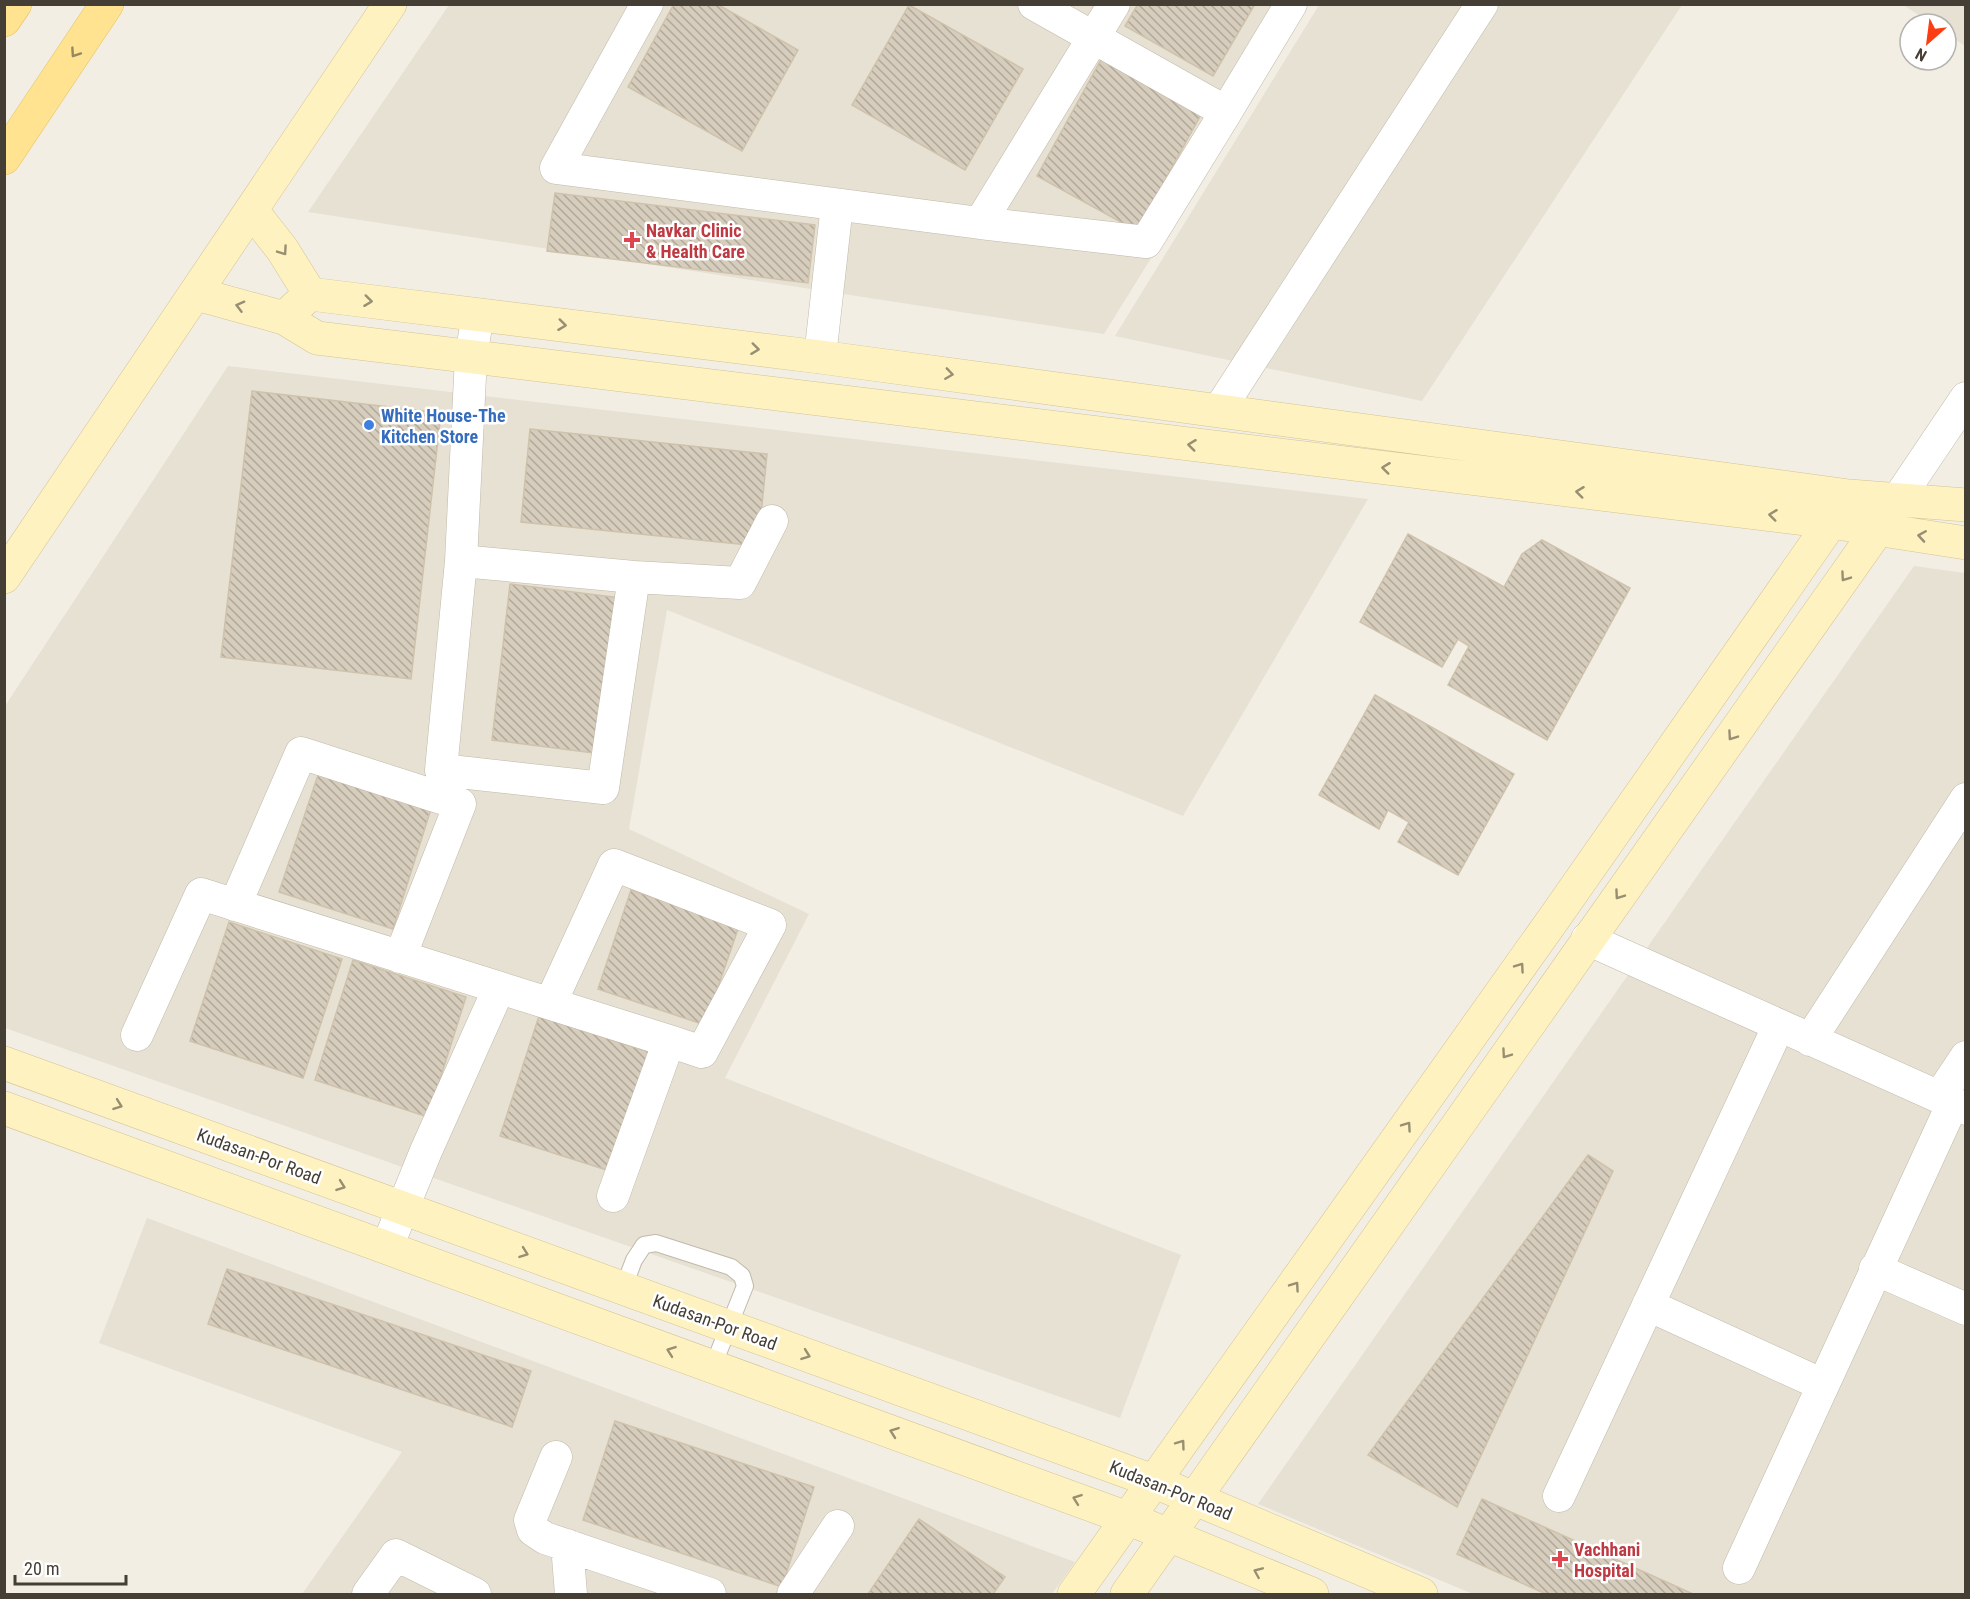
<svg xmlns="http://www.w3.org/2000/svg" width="1970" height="1599" font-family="'Roboto Condensed',sans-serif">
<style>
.residential{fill:#e6e1d2}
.building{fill:url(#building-back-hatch);stroke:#cfc2ac;stroke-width:1.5}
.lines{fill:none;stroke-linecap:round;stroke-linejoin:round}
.lane-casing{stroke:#c1b9aa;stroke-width:18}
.street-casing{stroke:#c1b9aa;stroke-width:33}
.secondary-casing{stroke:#d3c493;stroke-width:34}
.primary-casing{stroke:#e5c160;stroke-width:34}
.lane{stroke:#fff;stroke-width:16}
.street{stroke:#fff;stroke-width:32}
.secondary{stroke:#fff2c1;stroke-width:33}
.primary{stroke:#ffe390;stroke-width:33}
.oneway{stroke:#98885d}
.oneway2{stroke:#988f73}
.health-dot{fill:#e0444e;stroke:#fff;stroke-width:2}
.shop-dot{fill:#3f7fe0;stroke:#fff;stroke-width:2}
.labels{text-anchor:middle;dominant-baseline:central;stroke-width:5;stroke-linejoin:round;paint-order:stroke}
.health-label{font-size:18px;font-weight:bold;fill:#be3a42;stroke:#fff;text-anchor:start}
.shop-label{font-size:18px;font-weight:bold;fill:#366cbe;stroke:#fff;text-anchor:start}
.street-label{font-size:18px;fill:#443e34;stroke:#fff}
</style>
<defs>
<pattern id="building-back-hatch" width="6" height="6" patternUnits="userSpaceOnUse" patternTransform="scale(1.5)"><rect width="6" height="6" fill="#d7cdbc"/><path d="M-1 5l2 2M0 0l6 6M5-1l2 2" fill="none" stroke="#b0a89a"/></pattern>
</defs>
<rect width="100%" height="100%" fill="#f2eee4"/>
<path class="residential" d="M 449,5 L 1308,5 L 1104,334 L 308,212 Z
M 1319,5 L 1682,5 L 1422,401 L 1115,336 Z
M 1903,5 L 1965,5 L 1965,46 L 1946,33 L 1946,24 L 1933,24 Z
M 228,366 L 1368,499 L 1183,816 L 667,610 L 629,829 L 809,914 L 725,1078 L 1181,1255 L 1120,1418 L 5,1028 L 5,706 Z
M 1914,566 L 1965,573 L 1965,1594 L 1473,1594 L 1258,1504 Z
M 147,1218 L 1075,1562 L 1052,1594 L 302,1594 L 402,1452 L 99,1343 Z"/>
<path class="building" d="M 674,4 L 717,4 L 798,50 L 742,151 L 628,87 Z
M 1138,4 L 1255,4 L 1213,76 L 1125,26 Z
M 909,5 L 1023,69 L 965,170 L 852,105 Z
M 1103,56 L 1203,111 L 1137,231 L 1037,176 Z
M 555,193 L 815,225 L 808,283 L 547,251 Z
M 252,391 L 441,413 L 411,679 L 221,657 Z
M 530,429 L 767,454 L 758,546 L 521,522 Z
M 1408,534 L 1504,587 L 1522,554 L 1542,540 L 1630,588 L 1547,740 L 1448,685 L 1469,646 L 1458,639 L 1442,667 L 1360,622 Z
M 510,584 L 620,598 L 601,754 L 492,740 Z
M 1375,695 L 1514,774 L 1458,875 L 1398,842 L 1409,822 L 1388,810 L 1379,829 L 1319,795 Z
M 319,772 L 431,809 L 393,929 L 279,892 Z
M 631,890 L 739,926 L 705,1025 L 598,989 Z
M 229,922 L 342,959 L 303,1078 L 190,1041 Z
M 353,960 L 466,997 L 428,1117 L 315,1080 Z
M 539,1016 L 652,1053 L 613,1172 L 500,1136 Z
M 1588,1155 L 1613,1171 L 1457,1507 L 1368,1455 Z
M 227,1269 L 531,1371 L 512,1427 L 208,1324 Z
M 615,1421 L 814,1487 L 782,1587 L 583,1520 Z
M 1482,1499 L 1693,1594 L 1546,1594 L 1457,1554 Z
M 919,1519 L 1005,1577 L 993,1594 L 868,1594 Z"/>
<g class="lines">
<defs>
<path id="lane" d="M 623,1289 L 634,1260 L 644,1245 L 656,1243 L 731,1267 L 742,1276 L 745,1286 L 713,1366"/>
<path id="street" d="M 647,4 L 556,168 L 980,223 L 1114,4
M 1034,4 L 1226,112 L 1291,4
M 980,223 L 1146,242 L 1226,112
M 820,357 L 837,205
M 1219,410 L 1482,4
M 1898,499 L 1966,398
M 461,561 L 634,577 L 603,788 L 441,770 L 461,561 L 471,356 L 478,315
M 634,577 L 740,583 L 772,521
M 235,905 L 301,753 L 460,804 L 400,957
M 1587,939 L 1966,1109
M 551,1002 L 614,865 L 770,925 L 702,1052 L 669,1041
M 137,1035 L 201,894 L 669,1041 L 613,1196
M 1810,1040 L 1966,799
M 1946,1087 L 1966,1057
M 387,1247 L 426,1151 L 499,988
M 1875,1269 L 1966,1309
M 1648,1305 L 1823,1385
M 556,1457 L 530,1520 L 533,1530 L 545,1538 L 710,1594
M 1559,1496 L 1779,1025
M 567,1545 L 571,1594
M 1739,1568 L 1953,1103
M 368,1594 L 396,1555 L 475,1594
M 793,1594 L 838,1526"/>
<path id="secondary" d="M 252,211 L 282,249 L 310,294
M 197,294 L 284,318 L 317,338 L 1831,522 L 1966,543
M 284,318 L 310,294 L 820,357 L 1849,496 L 1966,505
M 4,577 L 390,4
M 4,1063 L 1153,1481 L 1421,1594
M 4,1108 L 1127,1518 L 1312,1594
M 1074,1594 L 1555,917 L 1841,508
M 1127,1594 L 1888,515"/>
<path id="primary" d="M 4,20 L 15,4
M 4,158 L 107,4"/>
</defs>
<use href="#lane" class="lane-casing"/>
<use href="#street" class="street-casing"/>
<use href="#secondary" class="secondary-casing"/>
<use href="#primary" class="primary-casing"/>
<use href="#lane" class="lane"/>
<use href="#street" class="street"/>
<use href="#secondary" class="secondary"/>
<use href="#primary" class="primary"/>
</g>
<defs><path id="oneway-chevron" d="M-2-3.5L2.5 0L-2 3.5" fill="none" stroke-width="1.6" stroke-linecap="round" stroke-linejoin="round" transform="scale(1.5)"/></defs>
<use class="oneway" href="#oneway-chevron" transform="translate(75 53) rotate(124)"/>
<g class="oneway2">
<use href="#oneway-chevron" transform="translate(283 251) rotate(55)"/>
<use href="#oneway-chevron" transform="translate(368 301) rotate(7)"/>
<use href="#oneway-chevron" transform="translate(240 306) rotate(-165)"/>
<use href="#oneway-chevron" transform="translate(562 325) rotate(7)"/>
<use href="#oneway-chevron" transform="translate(755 349) rotate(7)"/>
<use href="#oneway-chevron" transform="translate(949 374) rotate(8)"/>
<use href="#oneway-chevron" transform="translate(1192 445) rotate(-173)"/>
<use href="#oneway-chevron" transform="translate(1386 468) rotate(-173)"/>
<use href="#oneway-chevron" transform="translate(1580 492) rotate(-173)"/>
<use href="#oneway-chevron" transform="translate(1773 515) rotate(-173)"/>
<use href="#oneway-chevron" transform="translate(1922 536) rotate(-171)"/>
<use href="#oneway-chevron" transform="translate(1845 577) rotate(125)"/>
<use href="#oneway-chevron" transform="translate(1732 736) rotate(125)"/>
<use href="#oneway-chevron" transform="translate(1619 895) rotate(125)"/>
<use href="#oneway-chevron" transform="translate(1520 967) rotate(-55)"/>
<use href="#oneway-chevron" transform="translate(1506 1054) rotate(125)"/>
<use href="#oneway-chevron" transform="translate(118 1105) rotate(20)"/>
<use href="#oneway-chevron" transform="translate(1407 1126) rotate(-55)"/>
<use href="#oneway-chevron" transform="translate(341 1186) rotate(20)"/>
<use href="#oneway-chevron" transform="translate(524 1253) rotate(20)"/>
<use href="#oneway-chevron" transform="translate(1295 1286) rotate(-55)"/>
<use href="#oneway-chevron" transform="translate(671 1351) rotate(-160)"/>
<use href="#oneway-chevron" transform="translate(806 1355) rotate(20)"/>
<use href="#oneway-chevron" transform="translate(894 1432) rotate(-160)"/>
<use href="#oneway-chevron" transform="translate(1181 1444) rotate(-54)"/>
<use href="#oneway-chevron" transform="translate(1077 1499) rotate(-160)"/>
<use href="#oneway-chevron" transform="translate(1258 1572) rotate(-157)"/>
</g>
<g class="health-dot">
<path d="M629 231h6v6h6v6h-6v6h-6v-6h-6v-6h6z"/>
<path d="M1557 1550h6v6h6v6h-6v6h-6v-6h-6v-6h6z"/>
</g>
<circle class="shop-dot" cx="369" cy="425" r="6"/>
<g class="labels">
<g class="health-label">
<text x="646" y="230">Navkar Clinic<tspan x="646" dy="21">&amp; Health Care</tspan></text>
<text x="1574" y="1549">Vachhani<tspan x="1574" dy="21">Hospital</tspan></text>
</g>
<g class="shop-label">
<text x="381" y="415">White House-The<tspan x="381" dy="21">Kitchen Store</tspan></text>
</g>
<g class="street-label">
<text transform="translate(259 1156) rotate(20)">Kudasan-Por Road</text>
<text transform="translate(715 1322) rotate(20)">Kudasan-Por Road</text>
<text transform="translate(1171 1490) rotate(22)">Kudasan-Por Road</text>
</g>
</g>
<rect width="1970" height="1599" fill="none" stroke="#443e34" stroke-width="12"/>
<g transform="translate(1928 42) rotate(208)"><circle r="28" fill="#ffffff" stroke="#b4b2ae" stroke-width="1.5"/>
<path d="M0-4.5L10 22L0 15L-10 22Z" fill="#fc3c11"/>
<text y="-9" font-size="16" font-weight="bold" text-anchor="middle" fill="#443e34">N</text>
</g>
<path d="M15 1575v9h111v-9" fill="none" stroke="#443e34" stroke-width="3"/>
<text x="24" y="1575" font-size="18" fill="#443e34" stroke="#ffffff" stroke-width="4.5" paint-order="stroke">20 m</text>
</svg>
